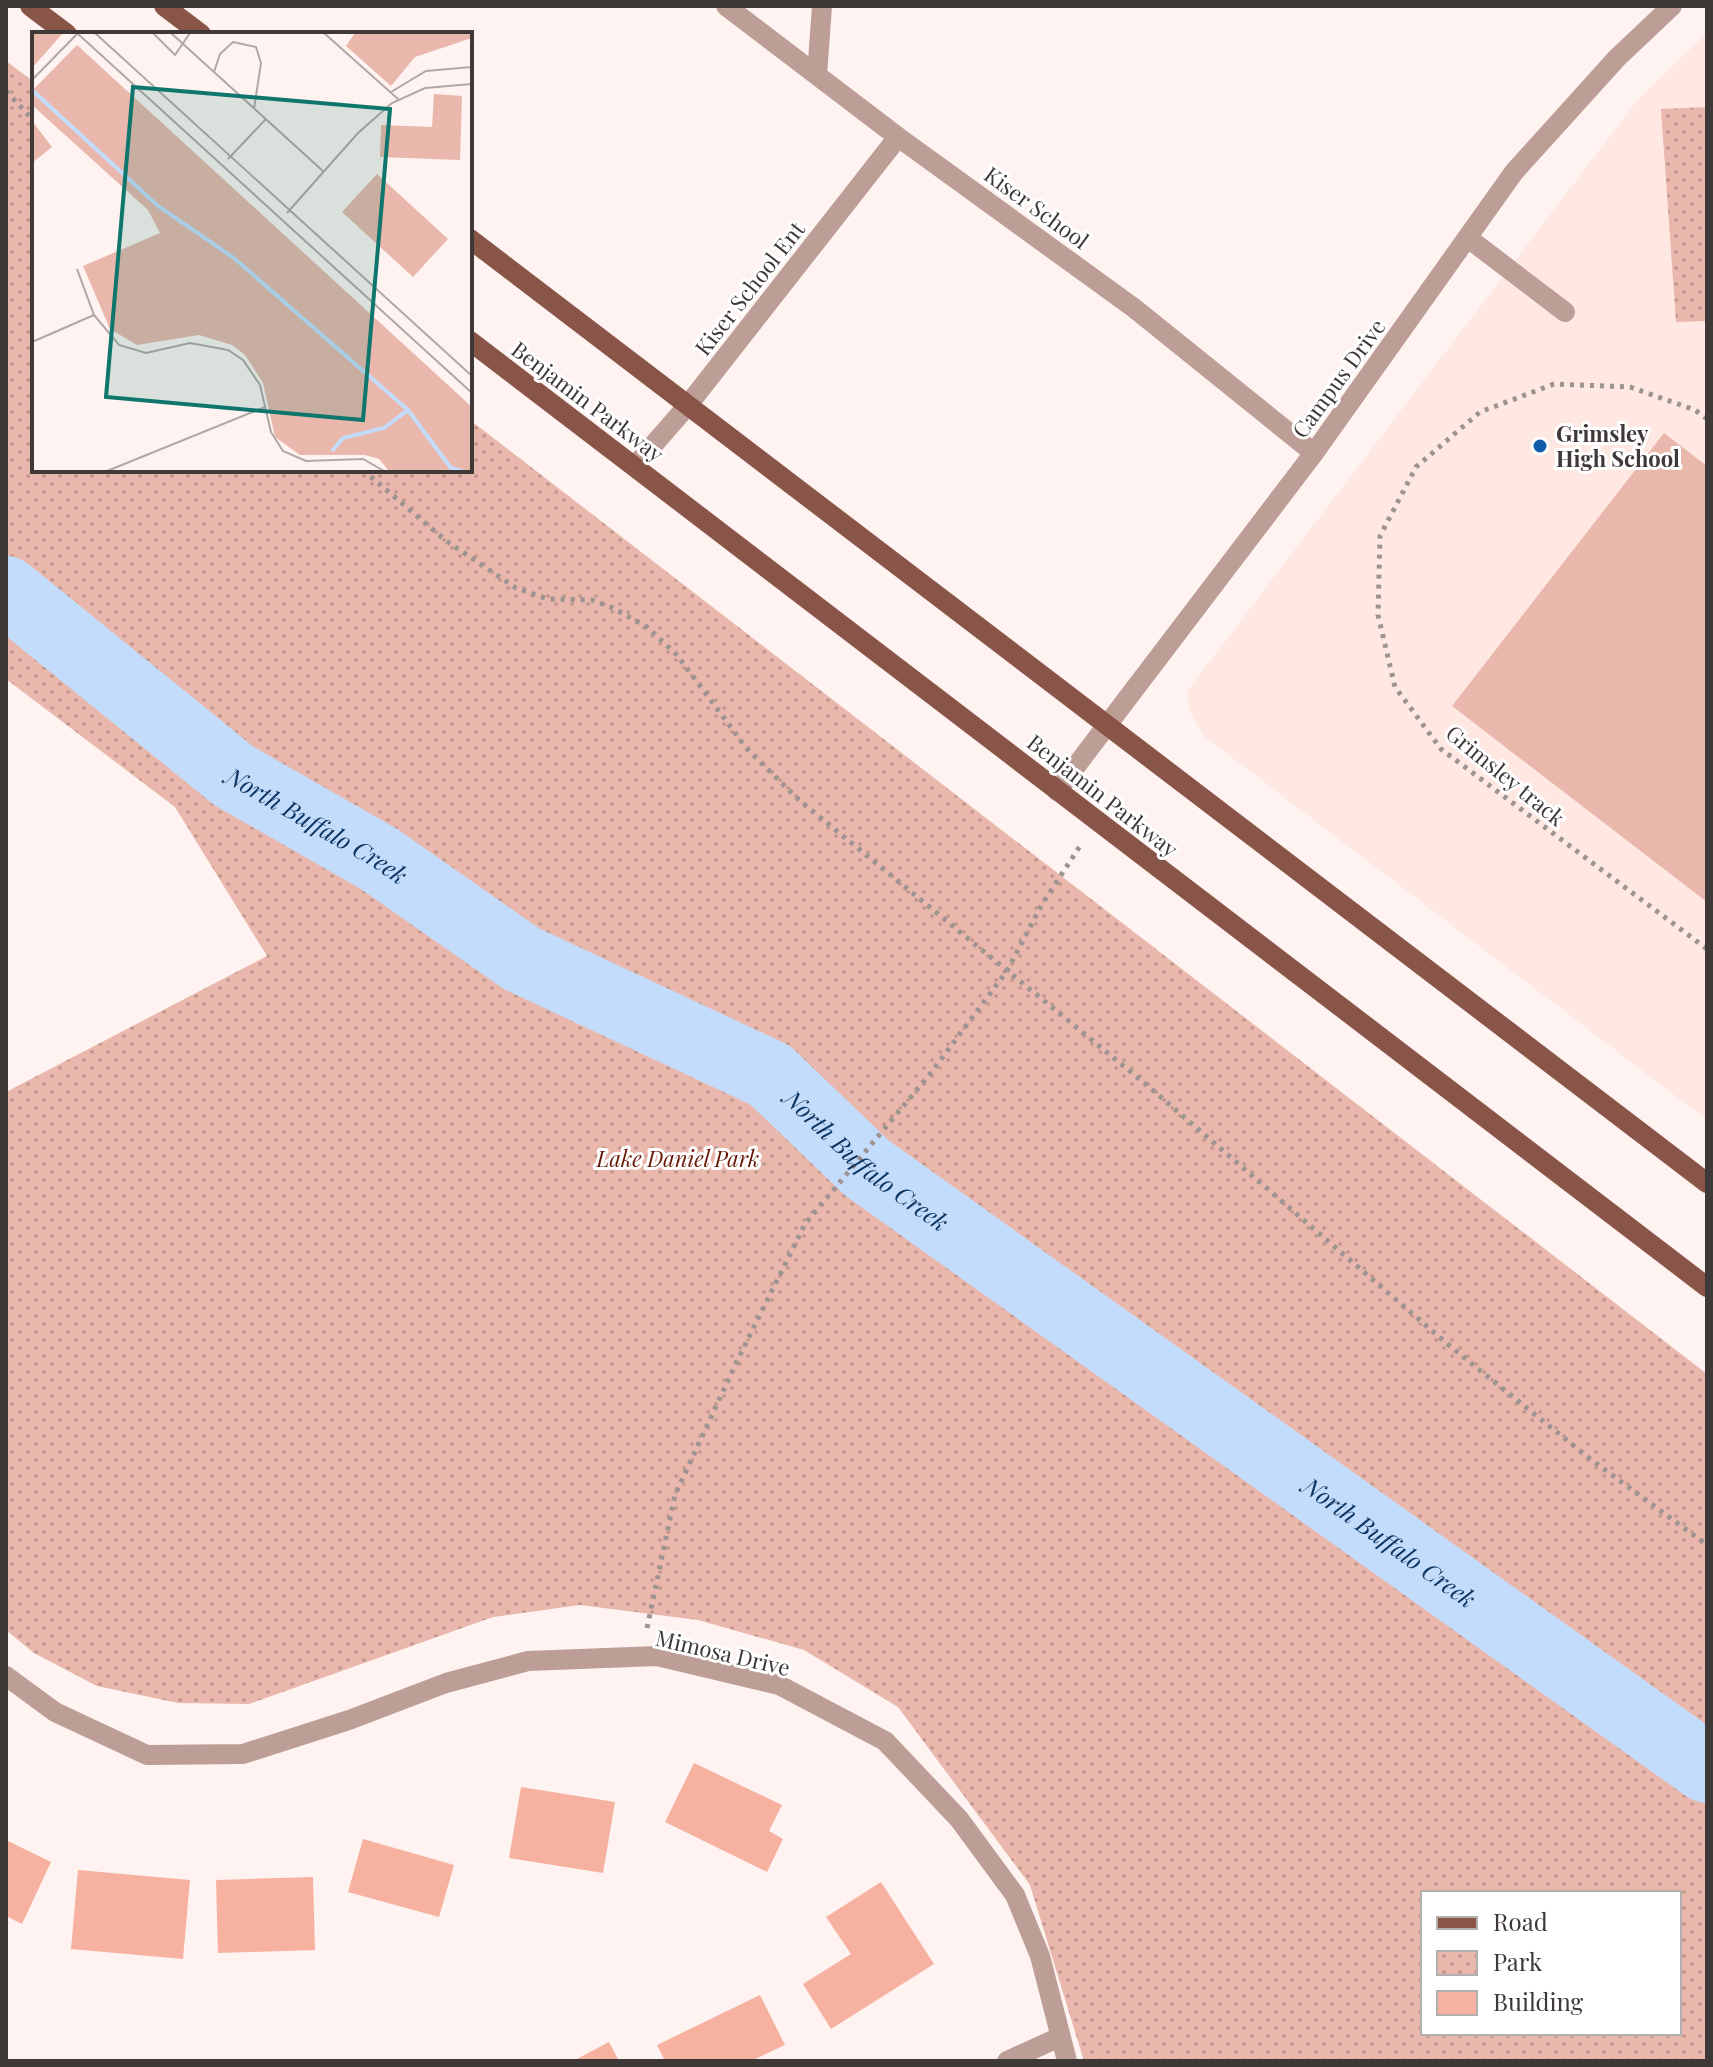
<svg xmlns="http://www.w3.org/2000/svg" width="1713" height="2067" font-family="'Playfair Display',serif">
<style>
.built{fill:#ffe7e2}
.grass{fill:#e9b7ab}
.park{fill:url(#park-dots);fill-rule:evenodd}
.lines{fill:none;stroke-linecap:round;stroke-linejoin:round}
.river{stroke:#c3dcfb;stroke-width:70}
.building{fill:#f7b1a0}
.path{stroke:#9d9492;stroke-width:5;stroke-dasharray:4 6;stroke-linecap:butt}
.minor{stroke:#bd9e97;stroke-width:20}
.major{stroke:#8a5549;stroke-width:20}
.poi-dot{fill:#115dac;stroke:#fff;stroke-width:3}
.labels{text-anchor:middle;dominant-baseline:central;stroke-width:6;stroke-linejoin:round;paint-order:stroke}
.street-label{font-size:22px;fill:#3e3837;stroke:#fff}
.poi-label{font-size:22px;font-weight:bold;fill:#3e3837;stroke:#fff;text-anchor:start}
.park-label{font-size:22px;font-style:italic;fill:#671806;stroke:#fff}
.water-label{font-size:24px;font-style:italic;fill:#0d3664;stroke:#fff}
.inset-river{fill:none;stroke:#c3dcfb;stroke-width:4}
.inset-road{fill:none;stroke:#b1a8a6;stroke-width:2}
.view{fill:#0f766e;fill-opacity:0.15;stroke:#0f766e;stroke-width:4}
.inset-edge{fill:none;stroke:#3e3837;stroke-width:4}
</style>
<defs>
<pattern id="park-dots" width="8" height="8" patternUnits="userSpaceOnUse" patternTransform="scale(2)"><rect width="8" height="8" fill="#e9b7ab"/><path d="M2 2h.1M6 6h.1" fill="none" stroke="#be968c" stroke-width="1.8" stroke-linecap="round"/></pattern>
</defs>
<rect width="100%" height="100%" fill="#fef3f0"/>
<path class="built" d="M 1707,33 L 1707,1120 L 1204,736 L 1189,710 L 1188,690 L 1639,98 Z"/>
<path class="grass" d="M 1664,433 L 1707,466 L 1707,902 L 1452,706 Z"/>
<path class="park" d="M 6,61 L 34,82 L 34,470 L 470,470 L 470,420 L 1707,1374 L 1707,2061 L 1084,2061 L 1030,1885 L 898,1707 L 804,1650 L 698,1620 L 580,1605 L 493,1617 L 249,1704 L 178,1703 L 97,1686 L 34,1653 L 6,1630 L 6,1092 L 267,956 L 175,807 L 6,679 ZM 1423,1893 L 1679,1893 L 1679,2033 L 1423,2033 Z
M 1707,107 L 1707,321 L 1676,322 L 1661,109 Z"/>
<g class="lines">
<path class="river" id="s1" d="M 6,591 L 234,776 L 379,859 L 522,959 L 770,1075 L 867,1168 L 1707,1768"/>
</g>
<path class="building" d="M 694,1763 L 782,1805 L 769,1831 L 783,1839 L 767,1872 L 665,1822 Z
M 521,1787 L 615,1802 L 603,1873 L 509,1858 Z
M 363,1839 L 454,1865 L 439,1917 L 348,1892 Z
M 6,1840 L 51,1862 L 22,1924 L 6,1916 Z
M 78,1870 L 190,1880 L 183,1959 L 71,1949 Z
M 313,1877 L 315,1950 L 218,1953 L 216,1880 Z
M 881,1882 L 934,1964 L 831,2029 L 803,1984 L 851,1954 L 826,1917 Z
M 760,1995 L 785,2045 L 751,2061 L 665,2061 L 657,2045 Z
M 609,2042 L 619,2061 L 573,2061 Z"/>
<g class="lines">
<path class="path" d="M 6,91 L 34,121
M 1707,419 L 1695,410 L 1630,387 L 1554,384 L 1480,412 L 1416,467 L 1380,536 L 1378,615 L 1395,687 L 1441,749 L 1707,949
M 363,470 L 445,540 L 516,588 L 548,599 L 592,600 L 613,608 L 647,627 L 677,655 L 747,749 L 799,800 L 1148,1086 L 1451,1347 L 1589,1458 L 1707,1545
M 647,1628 L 675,1495 L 738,1359 L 805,1224 L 930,1074 L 1007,971 L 1041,906 L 1080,846"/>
<path class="minor" d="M 726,6 L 898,137 L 1134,308 L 1314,453
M 817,75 L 822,6
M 1468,238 L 1565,312
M 635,466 L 688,405 L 898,137
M 1057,791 L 1314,453 L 1514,172 L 1617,58 L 1672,6
M 6,1676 L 55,1712 L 147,1755 L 243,1754 L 349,1720 L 446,1683 L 528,1661 L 657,1656 L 779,1685 L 885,1741 L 959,1819 L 1015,1895 L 1040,1956 L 1067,2061
M 1007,2061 L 1060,2037"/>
<path class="major" d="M 30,6 L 67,34
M 164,6 L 201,34
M 470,239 L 1707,1183
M 470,341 L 1707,1287"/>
</g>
<circle class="poi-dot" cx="1540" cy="446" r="8"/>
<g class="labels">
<g class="street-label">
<text transform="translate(1037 207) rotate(36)">Kiser School</text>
<text transform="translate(749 288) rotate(-52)">Kiser School Ent</text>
<text transform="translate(1338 378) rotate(-54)">Campus Drive</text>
<text transform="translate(588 401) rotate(37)">Benjamin Parkway</text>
<text transform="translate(1506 775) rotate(39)">Grimsley track</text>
<text transform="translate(1103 795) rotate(38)">Benjamin Parkway</text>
<text transform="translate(723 1652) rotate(13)">Mimosa Drive</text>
</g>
<g class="poi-label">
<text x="1556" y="433">Grimsley<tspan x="1556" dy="25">High School</tspan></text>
</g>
<g class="park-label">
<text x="678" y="1158">Lake Daniel Park</text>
</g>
<g class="water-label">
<text stroke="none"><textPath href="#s1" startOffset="390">North Buffalo Creek</textPath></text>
<text stroke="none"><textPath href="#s1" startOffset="1038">North Buffalo Creek</textPath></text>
<text stroke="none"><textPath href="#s1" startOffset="1686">North Buffalo Creek</textPath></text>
</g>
</g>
<g transform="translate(32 32)">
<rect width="440" height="440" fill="#fef3f0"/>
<path d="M 0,1 L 31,1 L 0,36 ZM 323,1 L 440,1 L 440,6 L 383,25 L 359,54 L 314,14 ZM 0,89 L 20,115 L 0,131 ZM 345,142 L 416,207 L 381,245 L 310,180 Z" fill="#e9b7ab"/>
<path d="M 45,13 L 440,375 L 440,439 L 357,439 L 347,427 L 333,423 L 268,423 L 243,405 L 231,351 L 213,323 L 200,313 L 167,303 L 105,313 L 78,297 L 51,234 L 128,201 L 116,178 L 0,73 L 0,59 ZM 402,62 L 430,64 L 428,128 L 348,125 L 349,93 L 400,95 Z" fill="#e9b7ab"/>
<path class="inset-river" d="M 0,58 L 126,174 L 202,226 L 376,378 L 419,436 L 430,439M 300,419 L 311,406 L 352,396 L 376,378"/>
<path class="inset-road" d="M 45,1 L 440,361M 63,1 L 440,344M 121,1 L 143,23 L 158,1M 139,1 L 292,140M 292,1 L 366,67M 182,40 L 188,22 L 201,10 L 224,15 L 229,31 L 222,77M 0,48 L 46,1M 359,60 L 394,39 L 440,35M 196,127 L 234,87M 255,181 L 326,101 L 360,71 L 393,56 L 440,52M 45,237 L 62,283 L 87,313 L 114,321 L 158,311 L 196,318 L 211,328 L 228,353 L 239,400 L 251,419 L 274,429 L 331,427 L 352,439M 0,310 L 62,283M 75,439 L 233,375"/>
<path class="view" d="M 101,55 L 358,77 L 331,388 L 74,365 Z"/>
<rect width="440" height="440" class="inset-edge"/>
</g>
<rect width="1713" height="2067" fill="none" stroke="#3e3837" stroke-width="16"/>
<rect x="1421" y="1891" width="260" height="144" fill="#ffffff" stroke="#b2afaf" stroke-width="2"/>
<rect x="1437" y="1917" width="40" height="12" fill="#8a5549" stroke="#b2afaf" stroke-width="2"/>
<text x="1493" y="1931" font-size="24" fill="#3e3837">Road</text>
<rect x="1437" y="1951" width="40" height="24" fill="url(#park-dots)" stroke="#b2afaf" stroke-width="2"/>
<text x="1493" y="1971" font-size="24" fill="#3e3837">Park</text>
<rect x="1437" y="1991" width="40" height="24" fill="#f7b1a0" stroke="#b2afaf" stroke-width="2"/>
<text x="1493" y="2011" font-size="24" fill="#3e3837">Building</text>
</svg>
